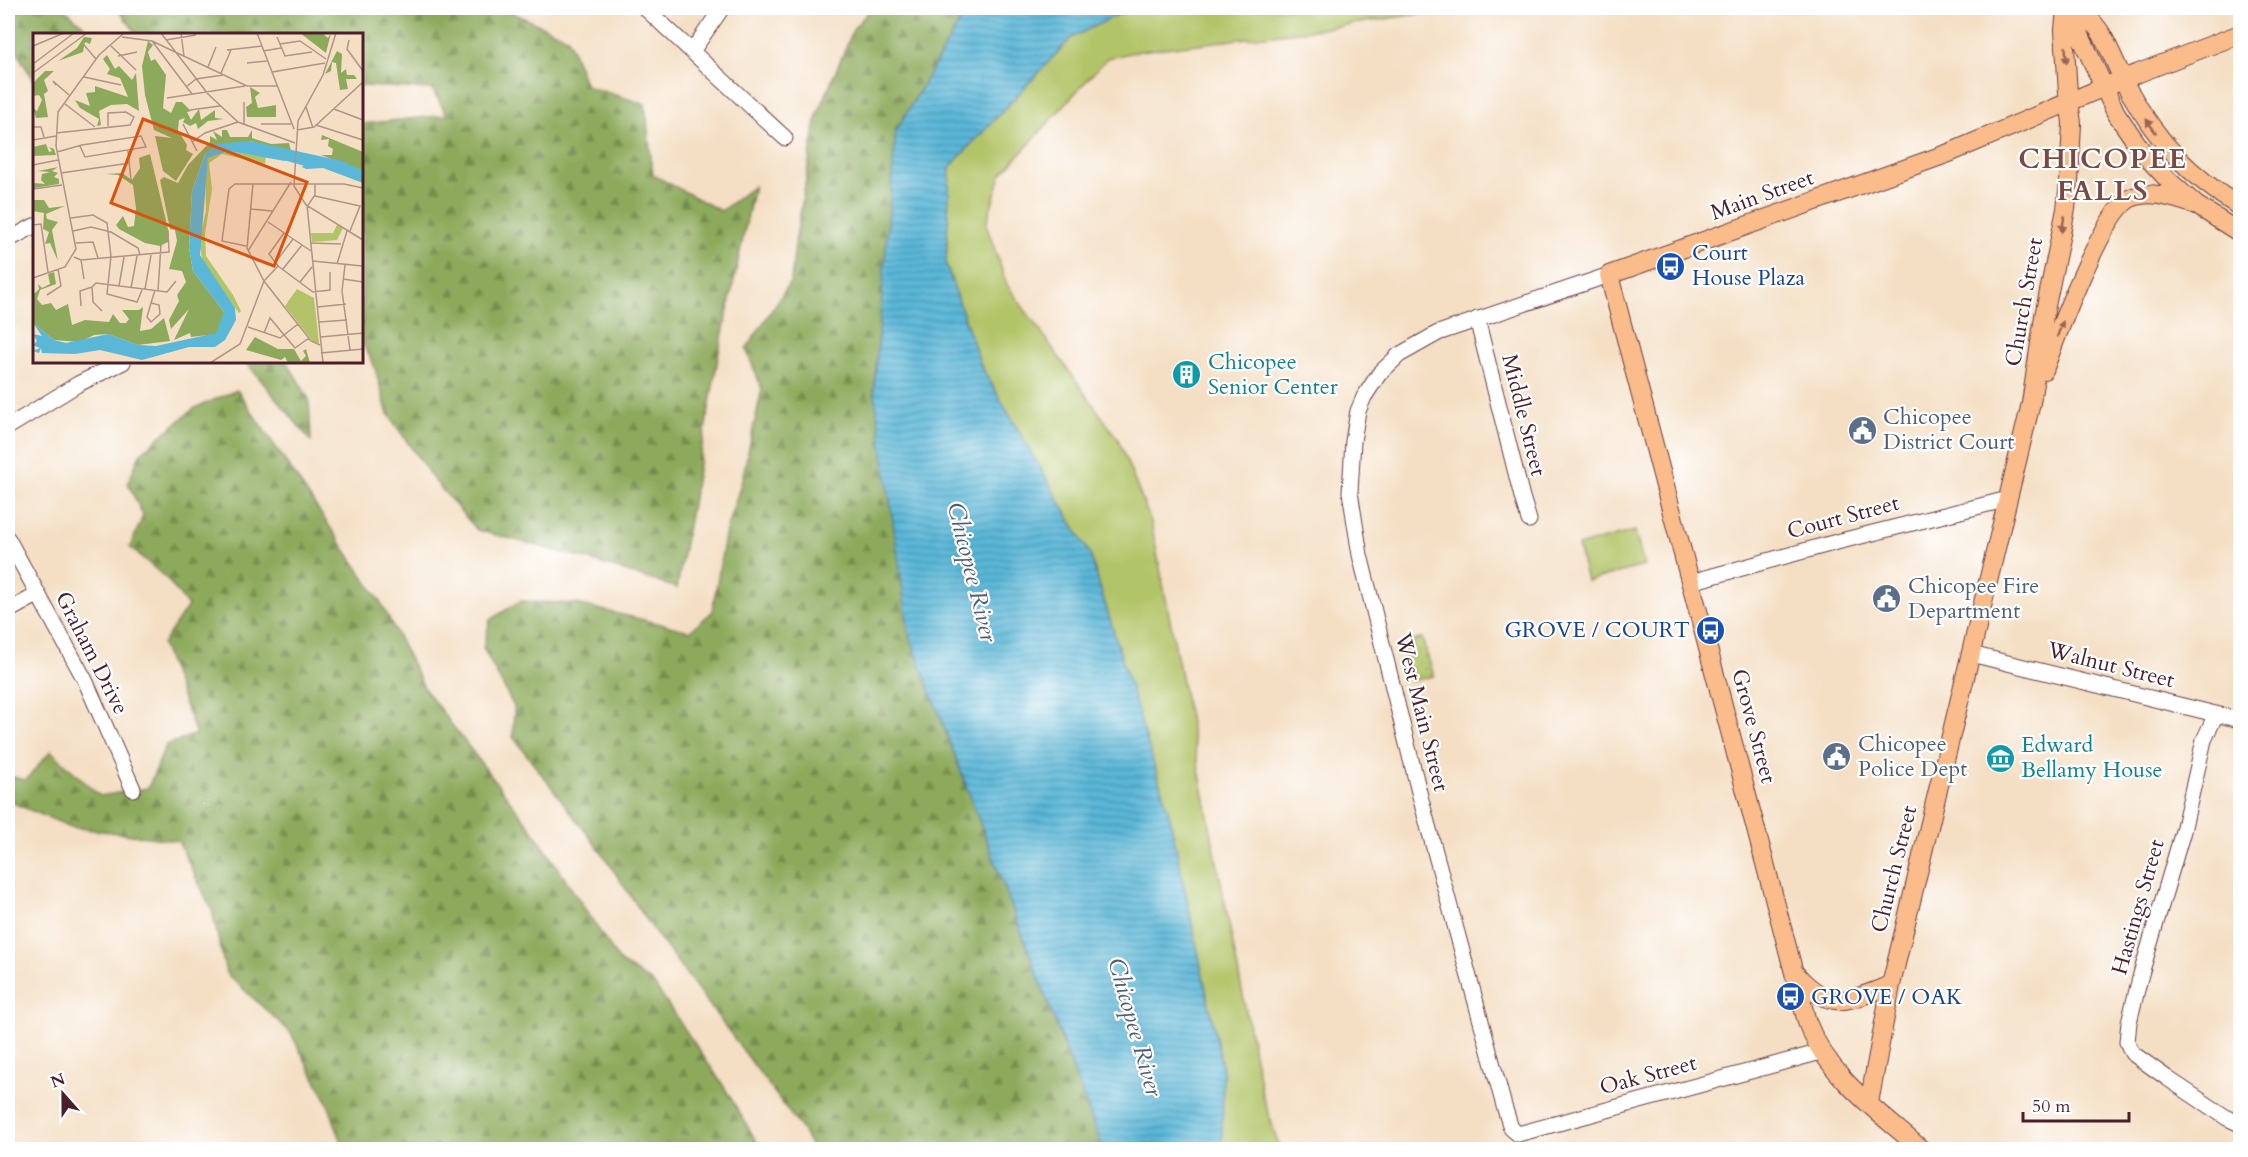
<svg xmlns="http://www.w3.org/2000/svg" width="2248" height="1157" font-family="Cardo,serif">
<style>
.green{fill:#b2c467;stroke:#7e7249;stroke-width:1.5}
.forest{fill:url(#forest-firs);stroke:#6c6444;stroke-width:1.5}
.park{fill:url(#park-dots);stroke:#7e7249;stroke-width:1.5}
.water{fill:url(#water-rules);stroke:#526b82;stroke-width:1.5}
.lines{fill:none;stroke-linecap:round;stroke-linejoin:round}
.minor-casing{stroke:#643c42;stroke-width:17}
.major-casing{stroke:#643c42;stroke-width:20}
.minor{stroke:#fff;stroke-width:15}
.major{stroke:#fabc8b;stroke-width:18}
.oneway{fill:#996656}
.labels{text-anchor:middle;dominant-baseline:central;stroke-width:4.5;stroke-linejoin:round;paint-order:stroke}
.street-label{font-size:22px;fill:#4a1f2b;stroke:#fff}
.transit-label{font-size:22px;fill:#164399;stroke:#fff;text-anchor:start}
.culture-label{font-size:22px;fill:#0d838f;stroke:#fff;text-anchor:start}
.service-label{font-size:22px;fill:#4e5e75;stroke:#fff;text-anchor:start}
.water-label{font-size:24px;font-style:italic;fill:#505c70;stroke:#fff}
.district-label{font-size:28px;font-weight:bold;letter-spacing:1.5px;fill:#7c4843;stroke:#fff}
.inset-river{fill:none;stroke:#5ab7d8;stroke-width:3}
.inset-road{fill:none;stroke:#b09287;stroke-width:1.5}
.view{fill:#d8530f;fill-opacity:0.15;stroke:#d8530f;stroke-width:3}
.inset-edge{fill:none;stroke:#4a1f2b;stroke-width:3}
</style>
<defs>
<pattern id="forest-firs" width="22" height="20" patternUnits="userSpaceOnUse" patternTransform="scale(1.5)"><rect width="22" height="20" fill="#8daa5c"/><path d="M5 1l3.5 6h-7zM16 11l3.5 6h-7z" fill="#758a4c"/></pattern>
<pattern id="park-dots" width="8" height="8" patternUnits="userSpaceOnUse" patternTransform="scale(1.5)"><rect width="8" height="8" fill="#b2c467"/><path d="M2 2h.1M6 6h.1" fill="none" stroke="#939f55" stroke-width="1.8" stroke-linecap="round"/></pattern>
<pattern id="water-rules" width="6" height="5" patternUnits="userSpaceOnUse" patternTransform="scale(1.5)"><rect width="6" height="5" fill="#5ab7d8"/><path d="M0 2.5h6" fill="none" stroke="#4c94af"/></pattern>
</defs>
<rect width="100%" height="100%" fill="#fff"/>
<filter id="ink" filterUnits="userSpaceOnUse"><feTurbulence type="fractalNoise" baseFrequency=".0167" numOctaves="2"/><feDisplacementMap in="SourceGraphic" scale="12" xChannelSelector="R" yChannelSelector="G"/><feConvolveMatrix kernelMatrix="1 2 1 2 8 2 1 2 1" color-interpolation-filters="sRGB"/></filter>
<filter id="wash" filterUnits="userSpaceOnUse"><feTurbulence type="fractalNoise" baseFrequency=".008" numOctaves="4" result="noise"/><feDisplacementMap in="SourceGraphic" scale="24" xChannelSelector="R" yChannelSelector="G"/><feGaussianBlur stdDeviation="1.35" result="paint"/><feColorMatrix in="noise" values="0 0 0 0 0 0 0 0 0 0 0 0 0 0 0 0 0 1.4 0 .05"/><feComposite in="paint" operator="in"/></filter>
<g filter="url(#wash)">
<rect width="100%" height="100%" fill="#f4dfc4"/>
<path class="green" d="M 1131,8 L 1457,8 L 1313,30 L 1140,51 L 1107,58 L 1001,175 L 986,224 L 1007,285 L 1118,439 L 1151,522 L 1262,1094 L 1280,1149 L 1222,1149 L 1223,1071 L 1169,814 L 1090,554 L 981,366 L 946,264 L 950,167 L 1071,38 Z
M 1635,531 L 1644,566 L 1587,581 L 1578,546 Z"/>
<path class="forest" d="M 8,8 L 63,8 L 82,24 L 88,34 L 34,34 L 34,81 L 8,37 Z
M 117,8 L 505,8 L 513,13 L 568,38 L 586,86 L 645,104 L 653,175 L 721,211 L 754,186 L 719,352 L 677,588 L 587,559 L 477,530 L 433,479 L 388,414 L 374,365 L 362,342 L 362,124 L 447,115 L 432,89 L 362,86 L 362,34 L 137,34 Z
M 872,8 L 968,8 L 896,131 L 909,634 L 1103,1149 L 812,1149 L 803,1131 L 652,928 L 602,853 L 513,737 L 514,707 L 483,648 L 490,620 L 520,601 L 577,604 L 690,631 L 712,612 L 726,530 L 741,484 L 762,389 L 746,349 L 791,281 L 795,243 L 817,116 L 854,28 Z
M 246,362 L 287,362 L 309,399 L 311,441 Z
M 237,390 L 380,601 L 426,691 L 534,832 L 620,962 L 653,983 L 723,1085 L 761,1149 L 344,1149 L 327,1101 L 290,1032 L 226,973 L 212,910 L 178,841 L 71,827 L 8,801 L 8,776 L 26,780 L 51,751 L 100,796 L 148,788 L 166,745 L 196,734 L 162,644 L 188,606 L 167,579 L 130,547 L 143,516 L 128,483 L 140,454 L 163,434 L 195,408 Z"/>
<path class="park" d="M 1422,638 L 1434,676 L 1411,681 L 1402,645 Z"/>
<path class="water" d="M 968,8 L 1131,8 L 1071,38 L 950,167 L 946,264 L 981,366 L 1090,554 L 1169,814 L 1223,1071 L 1222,1149 L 1103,1149 L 909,634 L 874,390 L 896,131 Z"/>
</g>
<g filter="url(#ink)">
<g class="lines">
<defs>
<path id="minor" d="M 645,8 L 785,138
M 693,50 L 722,8
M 8,240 L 34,226
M 1609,275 L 1438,333 L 1399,355 L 1379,374 L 1364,397 L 1358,411 L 1353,441 L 1350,492 L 1360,555 L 1421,800 L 1504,1106 L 1511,1128 L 1518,1134 L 1821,1052
M 1477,319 L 1522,497 L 1529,520
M 8,427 L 78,384 L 123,362
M 8,539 L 85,680 L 133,789
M 1691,582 L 1833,543 L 2008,499
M 8,611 L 37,595
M 1971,654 L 2240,720
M 2216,714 L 2204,740 L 2183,831 L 2141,974 L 2129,1022 L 2127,1042 L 2132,1053 L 2167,1078 L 2227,1118 L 2240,1124"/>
<path id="major" d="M 2081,8 C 2087,16 2095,24 2101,33 C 2112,52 2119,73 2129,91 C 2159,144 2189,175 2240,207
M 2068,9 L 2116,113 L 2144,154 L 2170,182 L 2196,205 L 2240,233
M 2044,370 C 2056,337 2102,215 2129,199 C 2150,188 2176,199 2196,205
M 1794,972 C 1830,1013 1845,1002 1891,985
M 1869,1103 L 1891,985 L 2031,403 L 2044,316 L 2066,209 L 2069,182 L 2072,123 L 2068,93 L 2064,30 L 2066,8
M 1922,1150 C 1879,1112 1828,1077 1807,1022 L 1609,275 L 1949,153 L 2123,79 L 2240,34"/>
</defs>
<use href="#minor" class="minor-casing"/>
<use href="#major" class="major-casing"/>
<use href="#minor" class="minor"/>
<use href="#major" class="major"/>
</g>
<defs><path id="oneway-solid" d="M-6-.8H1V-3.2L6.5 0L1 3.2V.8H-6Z" transform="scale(1.5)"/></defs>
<g class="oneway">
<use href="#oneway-solid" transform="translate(2066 55) rotate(87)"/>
<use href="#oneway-solid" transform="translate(2151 126) rotate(-125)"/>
<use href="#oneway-solid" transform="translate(2063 224) rotate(101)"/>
<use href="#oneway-solid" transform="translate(2060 329) rotate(-69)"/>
</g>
</g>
<defs>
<symbol id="bus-disc" viewBox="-11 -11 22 22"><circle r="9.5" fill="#1a4fb4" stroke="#fff"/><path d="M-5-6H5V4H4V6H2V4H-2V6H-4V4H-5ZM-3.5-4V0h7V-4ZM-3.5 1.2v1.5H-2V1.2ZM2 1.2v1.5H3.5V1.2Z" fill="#fff"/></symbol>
<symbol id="building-disc" viewBox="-11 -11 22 22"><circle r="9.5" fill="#0f9aa8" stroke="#fff"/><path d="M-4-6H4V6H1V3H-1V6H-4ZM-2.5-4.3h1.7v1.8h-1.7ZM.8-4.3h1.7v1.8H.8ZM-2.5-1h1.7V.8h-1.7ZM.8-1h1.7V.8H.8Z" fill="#fff"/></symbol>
<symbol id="civic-disc" viewBox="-11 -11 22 22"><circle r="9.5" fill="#5c6f8a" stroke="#fff"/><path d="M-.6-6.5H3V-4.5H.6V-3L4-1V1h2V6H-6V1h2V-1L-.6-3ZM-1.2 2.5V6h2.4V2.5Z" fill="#fff"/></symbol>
<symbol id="museum-disc" viewBox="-11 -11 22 22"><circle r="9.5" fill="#0f9aa8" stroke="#fff"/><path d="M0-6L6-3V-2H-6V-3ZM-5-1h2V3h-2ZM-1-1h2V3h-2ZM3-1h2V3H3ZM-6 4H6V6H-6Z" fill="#fff"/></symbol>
</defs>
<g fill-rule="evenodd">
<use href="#bus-disc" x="1654" y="250" width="33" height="33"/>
<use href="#building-disc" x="1170" y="358" width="33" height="33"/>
<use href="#civic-disc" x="1846" y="414" width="33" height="33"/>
<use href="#civic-disc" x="1870" y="582" width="33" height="33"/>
<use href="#bus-disc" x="1694" y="614" width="33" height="33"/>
<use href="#civic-disc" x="1820" y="740" width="33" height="33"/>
<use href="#museum-disc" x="1984" y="742" width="33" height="33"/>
<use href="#bus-disc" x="1774" y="980" width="33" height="33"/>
</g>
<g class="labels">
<g class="street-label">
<text transform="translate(1762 195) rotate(-20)">Main Street</text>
<text transform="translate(2024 302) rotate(-80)">Church Street</text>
<text transform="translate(1524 415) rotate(76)">Middle Street</text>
<text transform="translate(1843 517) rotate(-15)">Court Street</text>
<text transform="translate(92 653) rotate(63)">Graham Drive</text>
<text transform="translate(2111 665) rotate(14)">Walnut Street</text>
<text transform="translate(1422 712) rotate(76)">West Main Street</text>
<text transform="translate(1754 726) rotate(75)">Grove Street</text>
<text transform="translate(1894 869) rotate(-76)">Church Street</text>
<text transform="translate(2138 907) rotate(-74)">Hastings Street</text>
<text transform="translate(1648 1075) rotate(-15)">Oak Street</text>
</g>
<g class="transit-label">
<text x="1692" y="253">Court<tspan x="1692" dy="25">House Plaza</tspan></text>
<text x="1690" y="630" text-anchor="end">GROVE / COURT</text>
<text x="1811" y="997">GROVE / OAK</text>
</g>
<g class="culture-label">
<text x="1208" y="362">Chicopee<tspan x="1208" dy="25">Senior Center</tspan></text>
<text x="2021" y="745">Edward<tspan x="2021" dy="25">Bellamy House</tspan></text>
</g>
<g class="service-label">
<text x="1883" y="417">Chicopee<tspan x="1883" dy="25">District Court</tspan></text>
<text x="1908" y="586">Chicopee Fire<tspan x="1908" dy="25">Department</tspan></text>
<text x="1858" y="744">Chicopee<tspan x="1858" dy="25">Police Dept</tspan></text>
</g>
<g class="water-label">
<text transform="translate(972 572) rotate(76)">Chicopee River</text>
<text transform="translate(1135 1027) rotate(74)">Chicopee River</text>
</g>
<g class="district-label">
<text x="2103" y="159">CHICOPEE<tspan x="2103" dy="32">FALLS</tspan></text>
</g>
</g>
<g transform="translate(33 33)">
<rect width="330" height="330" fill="#f4dfc4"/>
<path d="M 196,118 L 233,124 L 232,131 L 189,121 L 176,130 L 179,156 L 172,201 L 173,223 L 200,262 L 208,278 L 206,280 L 170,231 L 166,208 L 173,178 L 172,132 L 175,125 Z" fill="#b2c467"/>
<path d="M 267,0 L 289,0 L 295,5 L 298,0 L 293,20 ZM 51,4 L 59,5 L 57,11 L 52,9 L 50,19 L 25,28 L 44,15 ZM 115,8 L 120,12 L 115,19 L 118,28 L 122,26 L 133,42 L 130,75 L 138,80 L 143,69 L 149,69 L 158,78 L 154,79 L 158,87 L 166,76 L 168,87 L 182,77 L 182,85 L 191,86 L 175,88 L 165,96 L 163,90 L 157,93 L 150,89 L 152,85 L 146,87 L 145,97 L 154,112 L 153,117 L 160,121 L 143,148 L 130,138 L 122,103 L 139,105 L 121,97 L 112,62 L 109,33 ZM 304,18 L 309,21 L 308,40 L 313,36 L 314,42 L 321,42 L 324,46 L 313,46 L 315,56 L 307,57 L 303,30 L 299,29 L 298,38 L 292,41 ZM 74,22 L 82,36 L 86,33 L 99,47 L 103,40 L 106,78 L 94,71 L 78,72 L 66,78 L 68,92 L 64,93 L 66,86 L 47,75 L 42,67 L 57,73 L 53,60 L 62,59 L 62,53 L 95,64 L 87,45 L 74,41 L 77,36 L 70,26 ZM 12,38 L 21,38 L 11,47 L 15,58 L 11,61 L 15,84 L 3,85 L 0,75 L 4,78 L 9,67 L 6,62 L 0,63 L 0,50 ZM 217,54 L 227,60 L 222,64 L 225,75 L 243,72 L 243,84 L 214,84 L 213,74 L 219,70 ZM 189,97 L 194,97 L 197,104 L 215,104 L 219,97 L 219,105 L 238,111 L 256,110 L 258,118 L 217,108 L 172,121 L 159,158 L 156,215 L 160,238 L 191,279 L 190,289 L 183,301 L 158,304 L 157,300 L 141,307 L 156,276 L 138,296 L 136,287 L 146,268 L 144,262 L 153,249 L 149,238 L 136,236 L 144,208 L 142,197 L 137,196 L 127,147 L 131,144 L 145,150 L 155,132 L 177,109 L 177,103 L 184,107 L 180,98 L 189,104 ZM 289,102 L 330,119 L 330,138 L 288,122 L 299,122 L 300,116 L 295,113 L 296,106 L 288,107 ZM 13,111 L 16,119 L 19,118 L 16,114 L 21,116 L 23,122 L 0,123 L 0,114 ZM 117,121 L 135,196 L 135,209 L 127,213 L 112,210 L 86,196 L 83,192 L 90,183 L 95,194 L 101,193 L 103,175 L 100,152 L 85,142 L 73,141 L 89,140 L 99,147 L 107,135 L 106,125 ZM 25,134 L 19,138 L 25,140 L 21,144 L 26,146 L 26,151 L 1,155 L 0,150 L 12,151 L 8,147 L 9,141 L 17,139 L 5,138 ZM 0,167 L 11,167 L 16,175 L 32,173 L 13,181 L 14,186 L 25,189 L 19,197 L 25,228 L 17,210 L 12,211 L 16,199 L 10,196 L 11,180 L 0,178 ZM 21,239 L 23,251 L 7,257 L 4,266 L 9,272 L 18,270 L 23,277 L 35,271 L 39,292 L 52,287 L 76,289 L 80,281 L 87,290 L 93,290 L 96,286 L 89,277 L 106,277 L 110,274 L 107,298 L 118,296 L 131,285 L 137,308 L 105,312 L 75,301 L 61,302 L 47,309 L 21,307 L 0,290 L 0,262 L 6,256 L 5,251 L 9,255 L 17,251 L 15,241 ZM 222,304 L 245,316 L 261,316 L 268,328 L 273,323 L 270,318 L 273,316 L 277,330 L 255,330 L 252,324 L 248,327 L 213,317 Z" fill="#8daa5c"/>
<path d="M 304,192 L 310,195 L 304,207 L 279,209 L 278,200 L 300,200 Z" fill="#b2c467"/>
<path d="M 264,256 L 281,265 L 286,310 L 281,310 L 252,273 Z" fill="#b2c467"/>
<path d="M 217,108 L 309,128 L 330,138 L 330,150 L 290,135 L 273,136 L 269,134 L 272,131 L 254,125 L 252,128 L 196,118 L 175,125 L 167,222 L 202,275 L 203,287 L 192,307 L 182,314 L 156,314 L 109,327 L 67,317 L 42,321 L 9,320 L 8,315 L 6,320 L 0,318 L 7,315 L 0,312 L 4,308 L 0,301 L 9,303 L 0,290 L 21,307 L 33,310 L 75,301 L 105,312 L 123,313 L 183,300 L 191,279 L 160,238 L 156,215 L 159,158 L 172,121 L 183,111 Z" fill="#5ab7d8"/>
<path class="inset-river" d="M 249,125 L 274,132"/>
<path class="inset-road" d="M 128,0 L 175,61 L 205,89 L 262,110M 148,0 L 151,23M 224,0 L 261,96M 303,0 L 290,42 L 265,88 L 261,153 L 273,172 L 330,207M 89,4 L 119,8 L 214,53 L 244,53M 244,4 L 252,23 L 279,19M 133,7 L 163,2M 316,7 L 314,16 L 330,38M 119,8 L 159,61M 247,11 L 267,8 L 293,26M 51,12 L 63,26M 0,13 L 31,0M 78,13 L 103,37M 194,17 L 229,13M 230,18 L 248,15M 85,23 L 104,19M 214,30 L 234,28M 0,31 L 41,0M 175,34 L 183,14M 239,39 L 292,30M 0,40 L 54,0M 188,40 L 198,17M 51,44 L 88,52M 23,52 L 20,48 L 36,62M 153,54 L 163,46 L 190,42M 134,65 L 212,53M 211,69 L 211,91M 32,71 L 62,94M 273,74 L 280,95M 301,76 L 330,87M 157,77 L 187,73M 150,91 L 164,118M 228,91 L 258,91M 283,92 L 330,107M 0,94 L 8,94 L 11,104M 264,97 L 281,94 L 330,49M 23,100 L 97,92 L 101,84 L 93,79 L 75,80 L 75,93M 0,107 L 23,103M 159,109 L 172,100 L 205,89M 95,118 L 98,147M 24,119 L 49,112 L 108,103 L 113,114 L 52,124 L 47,113M 0,132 L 25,127M 28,140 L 97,130M 0,156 L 29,152M 282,163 L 327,173 L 317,198M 274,172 L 290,330M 275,172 L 282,162 L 282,151M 217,176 L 239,178M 38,185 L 60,182 L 74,190 L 78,223 L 74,261 L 104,269 L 109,257M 235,189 L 278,218M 0,192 L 8,191 L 15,239M 40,198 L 58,194 L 78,199 L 105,215 L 107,222M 251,200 L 236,221 L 245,233 L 280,259 L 297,257 L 297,239M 43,210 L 60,209 L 65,225M 278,210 L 308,211M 213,213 L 189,208 L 196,156 L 202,151 L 220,151M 215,218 L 258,149M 41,224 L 48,227 L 136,219 L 135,197M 48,227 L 51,246M 280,228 L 329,233M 242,230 L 260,206M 330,230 L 330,290M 304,231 L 314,198M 312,232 L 309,258 L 317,317M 250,236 L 269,212M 0,245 L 32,234 L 43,216 L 23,113 L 25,79 L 66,22 L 91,0M 310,246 L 330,249M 231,248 L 245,233M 267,249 L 279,234M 86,253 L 91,224M 98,255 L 104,223M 112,256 L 118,222M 125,258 L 128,212M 14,262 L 28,253 L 25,236M 118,270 L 114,284 L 118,289 L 127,281 L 126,272 L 118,270 L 122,257M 48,273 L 47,258 L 59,254M 285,274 L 313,271M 69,278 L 60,269 L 59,254 L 63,250 L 134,259 L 143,248M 286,289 L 314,287M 215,294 L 247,305 L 265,291M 231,300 L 237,285 L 262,315 L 276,305M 288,304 L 330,300M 287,312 L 278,308 L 231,248 L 214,215 L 220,151 L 311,151 L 330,155M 288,320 L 330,316M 177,330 L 207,311 L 231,248"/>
<path class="view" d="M 110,86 L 274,149 L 241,233 L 78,170 Z"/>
<rect width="330" height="330" class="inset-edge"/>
</g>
<rect width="2248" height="1157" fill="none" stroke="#fff" stroke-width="30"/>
<g transform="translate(63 1094) rotate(339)" stroke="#ffffff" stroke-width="4.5" paint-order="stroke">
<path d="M0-4.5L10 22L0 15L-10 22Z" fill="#4a1f2b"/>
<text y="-9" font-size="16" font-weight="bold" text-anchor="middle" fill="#4a1f2b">N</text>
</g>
<path d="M2023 1112v9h106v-9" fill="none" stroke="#4a1f2b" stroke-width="3"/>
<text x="2032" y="1112" font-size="18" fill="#4a1f2b" stroke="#ffffff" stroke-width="4.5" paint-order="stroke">50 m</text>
</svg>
